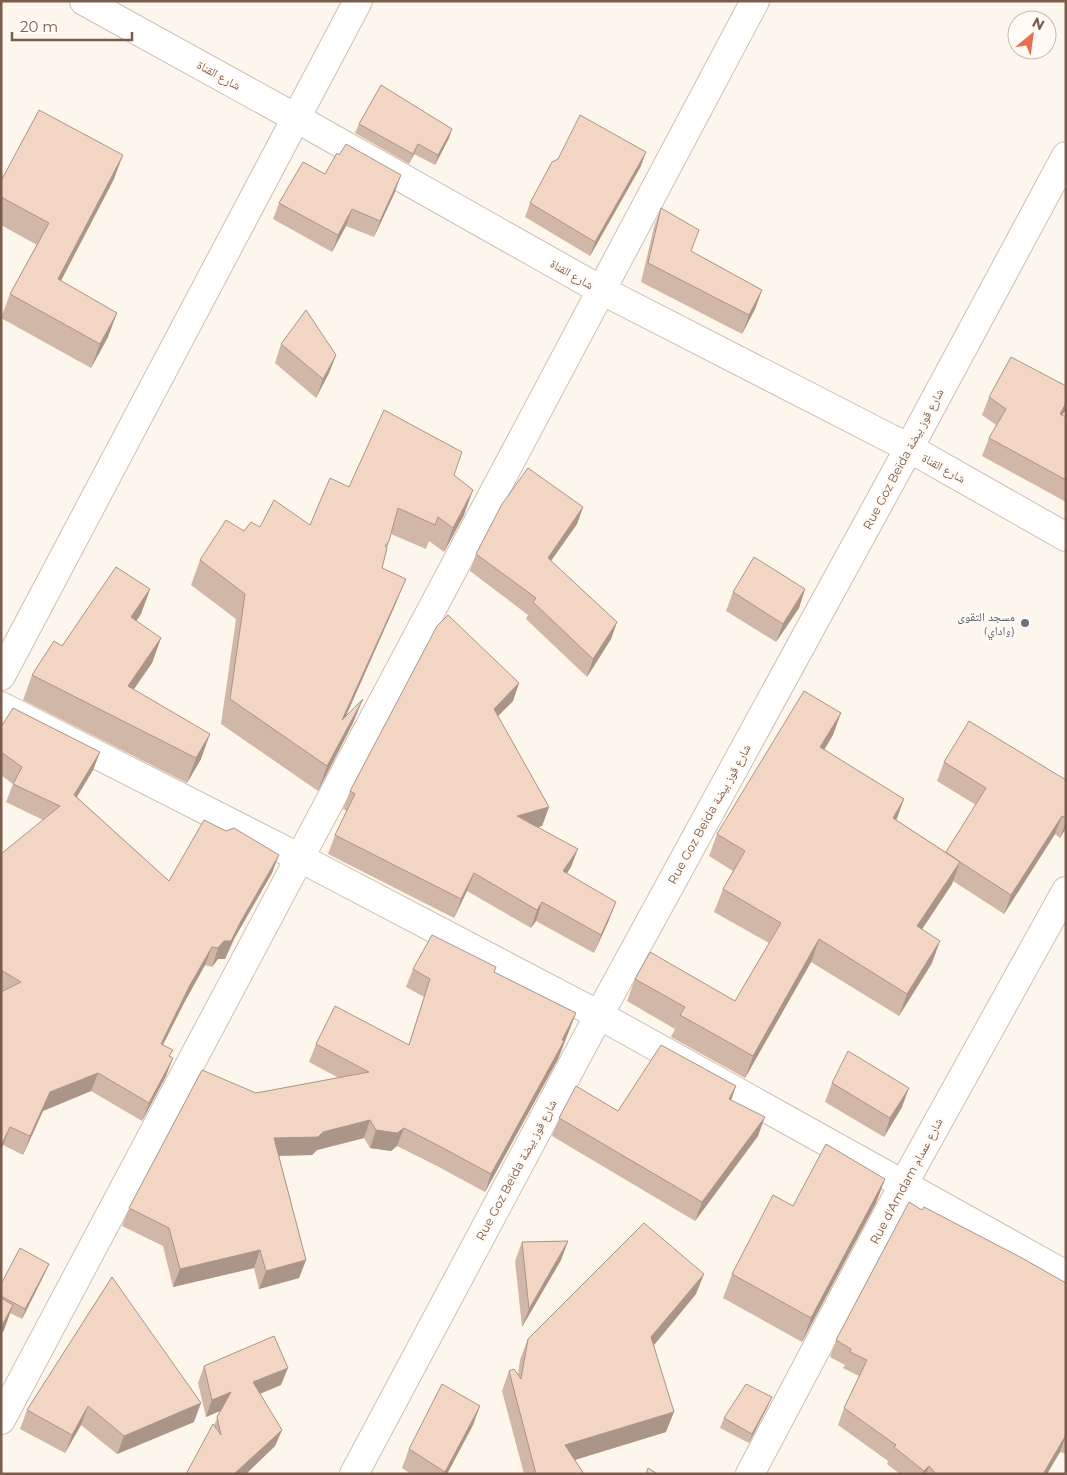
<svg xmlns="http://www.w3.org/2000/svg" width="1067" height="1475" font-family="Montserrat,'Noto Naskh Arabic',sans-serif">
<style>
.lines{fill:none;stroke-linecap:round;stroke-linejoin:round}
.minor-casing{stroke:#d1beb0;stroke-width:30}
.minor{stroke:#fff;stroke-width:28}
.wall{fill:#d1b7a8}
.shaded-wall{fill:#aa9588}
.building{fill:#f3d5c3;stroke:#aa9588}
.worship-dot{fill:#6b7280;stroke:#fffaf3;stroke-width:2}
.labels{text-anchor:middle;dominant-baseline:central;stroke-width:5;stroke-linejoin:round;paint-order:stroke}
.street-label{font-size:12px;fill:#7a5c4d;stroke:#fffaf3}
.worship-label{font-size:12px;fill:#5b616d;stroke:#fffaf3;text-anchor:end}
</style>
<rect width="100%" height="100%" fill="#fdf6ec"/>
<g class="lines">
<defs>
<path id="minor" d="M 84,1 L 296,118 L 601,290 L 909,448 L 1066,537
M 1,676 L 358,1
M 1,706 L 300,858 L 599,1015 L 1066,1275
M 1,1420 L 755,1
M 354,1474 L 599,1015 L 909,448 L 1066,156
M 750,1474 L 904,1183 L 1066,891"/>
</defs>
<use href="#minor" class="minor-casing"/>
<use href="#minor" class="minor"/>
</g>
<path class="wall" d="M 359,124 L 449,138 L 435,165 L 414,154 L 409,164 L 355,133 Z
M 641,166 L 590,256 L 525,217 L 530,203 Z
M 325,174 L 395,192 L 374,237 L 346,226 L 332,252 L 273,219 L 279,203 Z
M 114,179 L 61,281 L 108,337 L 91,368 L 1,318 L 10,294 L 37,245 L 1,225 L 1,181 Z
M 661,208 L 691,251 L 762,290 L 755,309 L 742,334 L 641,282 L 654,227 Z
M 281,344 L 336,355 L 329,373 L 316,398 L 275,363 Z
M 989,397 L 1066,409 L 1062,415 L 1066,417 L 1066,502 L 982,456 L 989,438 L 996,425 L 982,415 Z
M 454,475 L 464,515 L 444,552 L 429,541 L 426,549 L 391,534 L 382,568 L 396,603 L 346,716 L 353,723 L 318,791 L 221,724 L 236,619 L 191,585 L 200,560 L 244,531 L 260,527 L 310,525 L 349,487 Z
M 583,507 L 577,524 L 551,561 L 617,622 L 611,639 L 587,677 L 526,619 L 528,615 L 470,571 L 476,554 Z
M 150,589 L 141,614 L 136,621 L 161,638 L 152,663 L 133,689 L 201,759 L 187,783 L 23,700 L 32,675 L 62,646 Z
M 805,589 L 799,608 L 776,642 L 726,611 L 733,592 Z
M 519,683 L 513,701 L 498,716 L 549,807 L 542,826 L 537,827 L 571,867 L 567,873 L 609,920 L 594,953 L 536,921 L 531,928 L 467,891 L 454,918 L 328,854 L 335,835 L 347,811 L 343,809 L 350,791 Z
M 1,727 L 100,752 L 93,770 L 77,797 L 169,881 L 272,873 L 234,939 L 225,959 L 218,959 L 212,967 L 205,965 L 184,1003 L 163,1045 L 171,1057 L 166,1076 L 142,1121 L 91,1091 L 43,1111 L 23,1155 L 3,1145 L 1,1150 L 1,854 L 43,820 L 6,802 L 13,784 L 1,775 Z
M 833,735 L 824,750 L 896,820 L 946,852 L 976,805 L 937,781 L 944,762 L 1066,780 L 1066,828 L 1060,838 L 1055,834 L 1004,914 L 953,881 L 952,884 L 922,929 L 932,963 L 899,1016 L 811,962 L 745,1078 L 671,1037 L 675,1029 L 627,1001 L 635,979 L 735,1001 L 769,943 L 714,912 L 723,889 L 733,871 L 709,856 L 717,834 Z
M 413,969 L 494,972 L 576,1013 L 558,1059 L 485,1192 L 437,1166 L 397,1146 L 391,1151 L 370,1148 L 364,1138 L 317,1150 L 312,1155 L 279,1156 L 306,1260 L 299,1278 L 259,1289 L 254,1268 L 173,1287 L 163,1246 L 122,1226 L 129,1208 L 256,1093 L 339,1078 L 309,1062 L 316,1044 L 409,1044 L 424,997 L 406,987 Z
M 832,1083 L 902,1107 L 884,1137 L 825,1102 Z
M 736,1086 L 731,1101 L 758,1136 L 695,1221 L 552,1136 L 559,1118 L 618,1111 Z
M 885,1179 L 876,1203 L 802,1342 L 723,1298 L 732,1274 L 793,1206 Z
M 922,1210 L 1066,1283 L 1066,1454 L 1060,1452 L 1047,1474 L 900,1474 L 887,1464 L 888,1461 L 838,1425 L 844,1408 L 859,1376 L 843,1368 L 845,1365 L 830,1357 L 836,1340 Z
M 568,1241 L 561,1260 L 522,1327 L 515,1261 L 522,1242 Z
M 49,1264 L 45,1273 L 22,1319 L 10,1313 L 4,1330 L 1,1335 L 1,1284 Z
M 112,1277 L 194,1422 L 117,1454 L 81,1425 L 65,1453 L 20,1429 L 27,1410 Z
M 696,1294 L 654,1345 L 666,1432 L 575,1460 L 584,1474 L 524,1474 L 502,1391 L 509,1371 L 518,1374 L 520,1360 L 528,1339 Z
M 204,1366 L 281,1385 L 260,1394 L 282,1430 L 275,1446 L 246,1474 L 214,1425 L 221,1410 L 206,1417 L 198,1383 Z
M 768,1406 L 749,1443 L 720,1428 L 724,1418 Z
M 473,1425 L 447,1474 L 411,1474 L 402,1468 L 409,1449 Z"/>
<path class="shaded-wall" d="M 452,129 L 449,138 L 435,165 L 438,155 Z
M 418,144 L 414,154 L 409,164 L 413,154 Z
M 646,152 L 641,166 L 590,256 L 595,242 Z
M 123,155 L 114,179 L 49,303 L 58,279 Z
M 401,175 L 395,192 L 374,237 L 380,221 Z
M 352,209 L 346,226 L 332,252 L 338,235 Z
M 762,290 L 755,309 L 742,334 L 749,315 Z
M 117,313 L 108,337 L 91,368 L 100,344 Z
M 336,355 L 329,373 L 316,398 L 323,379 Z
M 1066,403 L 1066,409 L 1053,432 L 1060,414 Z
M 473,490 L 464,515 L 444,552 L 453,528 Z
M 583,507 L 577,524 L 541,575 L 548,558 Z
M 406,579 L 396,603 L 333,745 L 342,720 Z
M 150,589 L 141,614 L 122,642 L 131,617 Z
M 805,589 L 799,608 L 776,642 L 783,624 Z
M 617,622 L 611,639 L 587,677 L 593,659 Z
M 161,638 L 152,663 L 119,711 L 128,686 Z
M 519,683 L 513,701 L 487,727 L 494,709 Z
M 363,699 L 353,723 L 318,791 L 327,766 Z
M 841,713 L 833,735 L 812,770 L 820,747 Z
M 210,734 L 201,759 L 187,783 L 196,758 Z
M 100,752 L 93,770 L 67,813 L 74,795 Z
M 904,799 L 896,821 L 893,818 Z
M 549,807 L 542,826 L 510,835 L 517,816 Z
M 1062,816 L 1055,834 L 1004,914 L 1011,895 Z
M 1066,822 L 1066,828 L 1060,838 Z
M 578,849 L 571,867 L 556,890 L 563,871 Z
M 279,855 L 272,873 L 234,939 L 225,959 L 218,959 L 212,967 L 218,948 L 241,921 Z
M 960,862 L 952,884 L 909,949 L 917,926 Z
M 474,873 L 467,891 L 454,918 L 461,899 Z
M 542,902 L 536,921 L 531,928 L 537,910 Z
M 616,902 L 609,920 L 594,953 L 601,935 Z
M 819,939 L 811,962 L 745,1078 L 753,1056 Z
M 940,941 L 932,963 L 899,1016 L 907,994 Z
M 212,947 L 205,965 L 184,1003 L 154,1062 L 161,1044 L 190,985 Z
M 576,1013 L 558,1059 L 485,1192 L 491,1174 L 562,1040 Z
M 173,1058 L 166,1076 L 142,1121 L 149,1103 Z
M 98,1073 L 91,1091 L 43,1111 L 23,1155 L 30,1136 L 50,1092 Z
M 736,1086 L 729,1105 L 729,1099 Z
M 909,1088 L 902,1107 L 884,1137 L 890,1118 Z
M 765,1117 L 758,1136 L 695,1221 L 702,1202 Z
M 370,1120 L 364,1138 L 317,1150 L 312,1155 L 268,1156 L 274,1138 L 323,1132 Z
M 10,1127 L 3,1145 L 1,1150 L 1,1146 Z
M 404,1128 L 397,1146 L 391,1151 L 370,1148 L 376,1130 Z
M 885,1179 L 876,1203 L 802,1342 L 811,1318 Z
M 568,1241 L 561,1260 L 522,1327 L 529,1309 Z
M 260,1250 L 254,1268 L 173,1287 L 180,1269 Z
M 306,1260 L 299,1278 L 259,1289 L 266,1271 Z
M 49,1264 L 45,1273 L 22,1319 L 25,1309 Z
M 704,1274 L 696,1294 L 644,1357 L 651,1337 Z
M 13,1305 L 4,1330 L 1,1335 L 1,1327 Z
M 288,1368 L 281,1385 L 247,1399 L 253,1382 Z
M 231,1392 L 225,1409 L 206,1417 L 212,1400 Z
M 772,1397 L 768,1406 L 749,1443 L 752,1434 Z
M 201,1403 L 194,1422 L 117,1454 L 124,1436 Z
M 88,1406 L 81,1425 L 65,1453 L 72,1435 Z
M 480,1406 L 473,1425 L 447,1474 L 444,1474 Z
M 674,1412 L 666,1432 L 558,1465 L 565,1445 Z
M 282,1430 L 275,1446 L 246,1474 L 234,1474 Z
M 1066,1435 L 1060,1452 L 1047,1474 L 1043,1474 Z
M 929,1466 L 926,1474 L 923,1474 L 924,1471 Z"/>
<path class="building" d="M 381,85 L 452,129 L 438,155 L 418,144 L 413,154 L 359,124 Z
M 39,110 L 123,155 L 58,279 L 117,313 L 100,344 L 10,294 L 49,223 L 1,197 L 1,181 Z
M 580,115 L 646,152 L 595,242 L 530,203 L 552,162 L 558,159 Z
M 346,144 L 401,175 L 380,221 L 352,209 L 338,235 L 279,203 L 303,162 L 325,174 L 337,153 L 339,155 Z
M 661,208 L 699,230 L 691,251 L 762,290 L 749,315 L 648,263 Z
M 306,310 L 336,355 L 323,379 L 281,344 Z
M 1011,357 L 1066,386 L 1066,403 L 1060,414 L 1066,417 L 1066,480 L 989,438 L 1006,409 L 989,397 Z
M 384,410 L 462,452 L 454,475 L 473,490 L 453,528 L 438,517 L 435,525 L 398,508 L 389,541 L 385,546 L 387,548 L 382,568 L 406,579 L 342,720 L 363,699 L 327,766 L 230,699 L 245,594 L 200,560 L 226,520 L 244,531 L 251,522 L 260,527 L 274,500 L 310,525 L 330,478 L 349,487 Z
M 528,468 L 583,507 L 548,558 L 617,622 L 593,659 L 533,602 L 536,598 L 476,554 L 502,504 Z
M 754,557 L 805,589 L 783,624 L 733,592 Z
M 116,567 L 150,589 L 131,617 L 161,638 L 128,686 L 210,734 L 196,758 L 32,675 L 54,641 L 62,646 Z
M 448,615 L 519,683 L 494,709 L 549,807 L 517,816 L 578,849 L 563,871 L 616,902 L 601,935 L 542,902 L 537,910 L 474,873 L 461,899 L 335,835 L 355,794 L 350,791 L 437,626 Z
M 804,691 L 841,713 L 820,747 L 904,799 L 893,818 L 960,862 L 917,926 L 940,941 L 907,994 L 819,939 L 753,1056 L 680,1015 L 685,1007 L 635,979 L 650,952 L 735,1001 L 781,923 L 723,889 L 745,851 L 717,834 Z
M 13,708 L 100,752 L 74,795 L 169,881 L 204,820 L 226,831 L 234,828 L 279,855 L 241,921 L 231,941 L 224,941 L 218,948 L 212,947 L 190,985 L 161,1044 L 173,1050 L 169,1056 L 173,1058 L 149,1103 L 98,1073 L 50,1092 L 30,1136 L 10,1127 L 1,1146 L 1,992 L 21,982 L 1,970 L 1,854 L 60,806 L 13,784 L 22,767 L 1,752 L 1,727 Z
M 969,721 L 1066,780 L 1066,818 L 1062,816 L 1011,895 L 960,862 L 946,852 L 986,788 L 944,762 Z
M 432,935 L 496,967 L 494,972 L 576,1013 L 562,1040 L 564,1041 L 491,1174 L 443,1148 L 404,1128 L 397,1133 L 376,1130 L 370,1120 L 323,1132 L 318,1137 L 274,1138 L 306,1260 L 266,1271 L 260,1250 L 180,1269 L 169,1228 L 129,1208 L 202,1070 L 256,1093 L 369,1072 L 316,1044 L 335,1006 L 409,1045 L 430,979 L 413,969 Z
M 661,1045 L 736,1086 L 729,1099 L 765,1117 L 702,1202 L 559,1118 L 576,1086 L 618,1111 Z
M 848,1051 L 909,1088 L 890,1118 L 832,1083 Z
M 826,1144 L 885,1179 L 811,1318 L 732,1274 L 773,1195 L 793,1206 Z
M 909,1202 L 922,1210 L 924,1207 L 1022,1258 L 1066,1283 L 1066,1435 L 1043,1474 L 936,1474 L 929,1466 L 924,1471 L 894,1447 L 896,1445 L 844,1408 L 867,1360 L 850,1352 L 851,1349 L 836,1340 Z
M 644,1223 L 704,1274 L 651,1337 L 674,1412 L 565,1445 L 584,1474 L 536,1474 L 509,1371 L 514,1369 L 521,1379 L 528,1339 Z
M 568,1241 L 529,1309 L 522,1242 Z
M 20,1248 L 49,1264 L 25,1309 L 1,1296 L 1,1284 Z
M 112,1277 L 201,1403 L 124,1436 L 88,1406 L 72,1435 L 27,1410 Z
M 1,1298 L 13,1305 L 1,1327 Z
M 274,1336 L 288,1368 L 253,1382 L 282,1430 L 234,1474 L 186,1474 L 213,1424 L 221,1435 L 217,1417 L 231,1392 L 212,1400 L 204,1366 Z
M 442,1384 L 480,1406 L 445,1472 L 409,1449 Z
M 746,1384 L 772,1397 L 752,1434 L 724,1418 Z
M 648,1468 L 658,1474 L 646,1474 Z"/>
<circle class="worship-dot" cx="1025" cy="623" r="5"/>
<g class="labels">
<g class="street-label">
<text transform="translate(219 75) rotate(29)">شارع القناة</text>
<text transform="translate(572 274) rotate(30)">شارع القناة</text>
<text transform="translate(903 459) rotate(-62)">Rue Goz Beïda شارع قوز بيضة</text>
<text transform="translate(944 468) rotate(29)">شارع القناة</text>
<text transform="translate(709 814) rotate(-61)">Rue Goz Beïda شارع قوز بيضة</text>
<text transform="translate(516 1170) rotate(-62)">Rue Goz Beïda شارع قوز بيضة</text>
<text transform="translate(906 1181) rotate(-62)">Rue d'Amdam شارع عمدام</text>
</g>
<g class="worship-label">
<text x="1015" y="616">مسجد التقوى<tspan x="1015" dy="14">(واداي)</tspan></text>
</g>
</g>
<rect width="1067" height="1475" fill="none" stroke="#7a5c4d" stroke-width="5"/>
<g transform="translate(1032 35) rotate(29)"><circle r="24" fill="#fffaf3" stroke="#cabbb1"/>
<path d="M0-4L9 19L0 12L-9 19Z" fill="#e76f51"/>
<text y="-8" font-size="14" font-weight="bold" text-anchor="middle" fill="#7a5c4d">N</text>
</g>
<path d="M12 32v8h120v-8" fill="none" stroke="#7a5c4d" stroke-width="2.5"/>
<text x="20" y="32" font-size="15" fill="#7a5c4d" stroke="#fffaf3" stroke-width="4" paint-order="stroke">20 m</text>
</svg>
